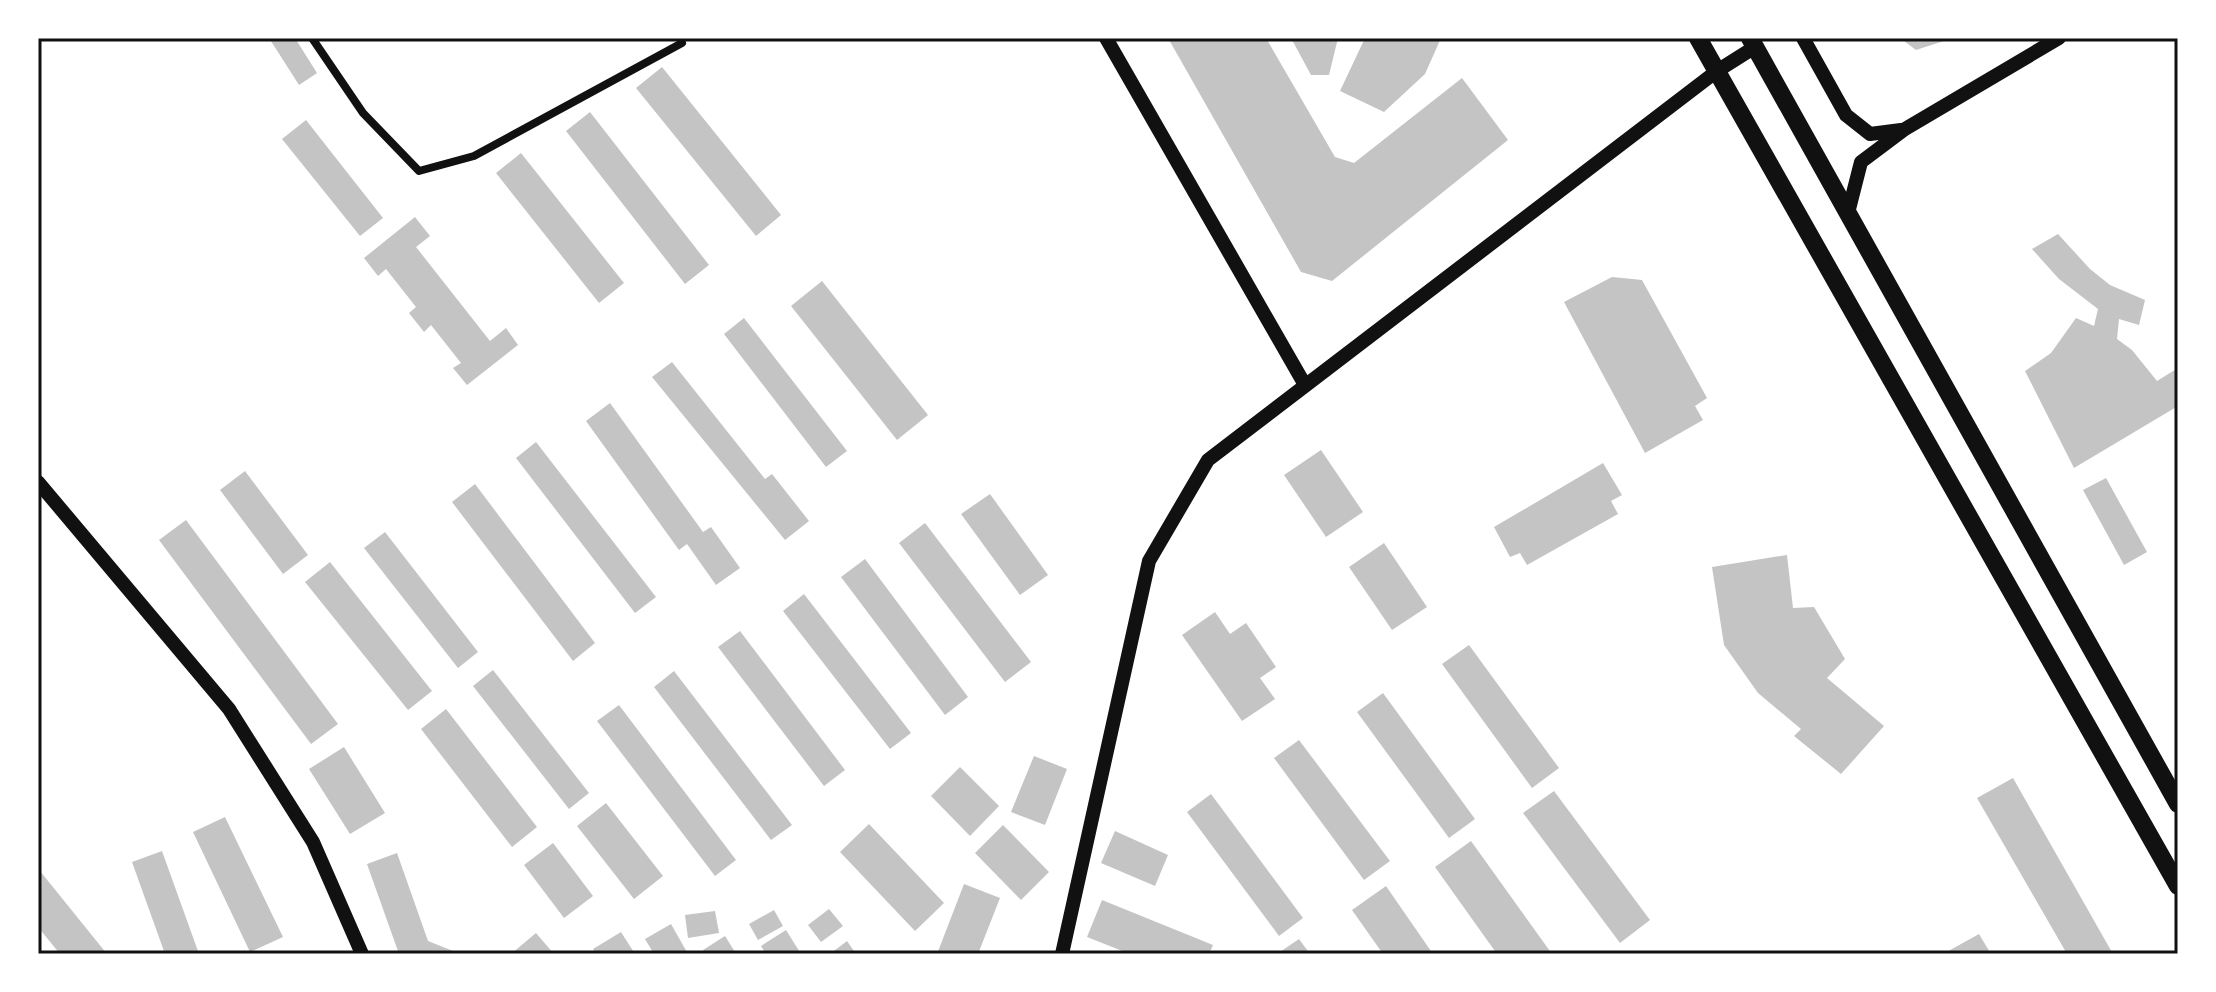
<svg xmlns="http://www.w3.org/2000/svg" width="2216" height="992" font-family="Cabin,sans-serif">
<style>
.building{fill:#c4c4c4}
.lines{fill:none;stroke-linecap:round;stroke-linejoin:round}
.minor{stroke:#111;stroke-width:8}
.tertiary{stroke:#111;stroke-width:14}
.primary{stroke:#111;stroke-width:18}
.neatline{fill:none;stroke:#111;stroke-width:3}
</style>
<rect width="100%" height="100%" fill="#fff"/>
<path class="building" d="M 269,38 L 295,38 L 317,73 L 299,85 Z
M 1168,38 L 1266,38 L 1335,157 L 1354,163 L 1462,78 L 1508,140 L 1332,281 L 1301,272 Z
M 1291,38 L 1338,38 L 1329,75 L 1311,75 Z
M 1365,38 L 1441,38 L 1425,74 L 1384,112 L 1340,91 Z
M 1900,38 L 1949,38 L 1950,39 L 1916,50 Z
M 662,67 L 781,215 L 756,236 L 636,88 Z
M 590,112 L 709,265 L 685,284 L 566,131 Z
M 306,120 L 383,218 L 360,236 L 282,139 Z
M 521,153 L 624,283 L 599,303 L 496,173 Z
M 415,217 L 430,236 L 416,247 L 490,341 L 506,328 L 518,345 L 467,385 L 453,368 L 461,363 L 431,325 L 424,332 L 409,313 L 416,307 L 386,269 L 378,276 L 364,258 Z
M 2058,234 L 2090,269 L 2110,285 L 2145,300 L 2139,325 L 2119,319 L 2117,339 L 2132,350 L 2157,381 L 2178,368 L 2178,406 L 2074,468 L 2025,371 L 2051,353 L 2076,318 L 2094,326 L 2098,309 L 2059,279 L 2032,249 Z
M 1612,277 L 1642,280 L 1707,398 L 1695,406 L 1703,420 L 1645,453 L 1564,302 Z
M 822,281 L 928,415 L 897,440 L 791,306 Z
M 744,318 L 847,451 L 826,467 L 724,334 Z
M 672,362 L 765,479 L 772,474 L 809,521 L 785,540 L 652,377 Z
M 610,403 L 703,532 L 711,527 L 740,568 L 716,585 L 687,544 L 679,550 L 586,421 Z
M 536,442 L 656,597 L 635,613 L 516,458 Z
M 1321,450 L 1363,512 L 1326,537 L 1284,475 Z
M 1603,463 L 1622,495 L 1611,501 L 1618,514 L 1527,565 L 1520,553 L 1510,557 L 1494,527 Z
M 245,471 L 308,555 L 283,574 L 220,490 Z
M 2106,478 L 2147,552 L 2124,565 L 2083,490 Z
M 475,484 L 595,643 L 573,661 L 452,502 Z
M 990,494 L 1048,575 L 1020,595 L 961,514 Z
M 186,520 L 338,724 L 311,744 L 159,540 Z
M 925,523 L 1031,662 L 1005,682 L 899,543 Z
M 385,532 L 478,652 L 458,668 L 364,548 Z
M 1384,543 L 1427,607 L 1392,630 L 1349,567 Z
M 1787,555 L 1793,608 L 1814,607 L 1845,659 L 1827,678 L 1884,726 L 1841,774 L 1794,736 L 1801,729 L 1758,693 L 1724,645 L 1712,567 Z
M 865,559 L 968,697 L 945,715 L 841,577 Z
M 330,562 L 432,691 L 408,710 L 305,582 Z
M 804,594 L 911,733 L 890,749 L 783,611 Z
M 1215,612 L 1230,634 L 1246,623 L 1276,667 L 1260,678 L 1275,699 L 1242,721 L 1182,635 Z
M 740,631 L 845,770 L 824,786 L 718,647 Z
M 1469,645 L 1559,768 L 1532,788 L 1442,664 Z
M 493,670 L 589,793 L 569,809 L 473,686 Z
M 674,671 L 792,825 L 771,840 L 654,687 Z
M 1383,693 L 1475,819 L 1449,838 L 1357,712 Z
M 619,705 L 736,860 L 715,876 L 597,721 Z
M 446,709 L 537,827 L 512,847 L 421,729 Z
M 1299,740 L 1390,861 L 1364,880 L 1274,758 Z
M 344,747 L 385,813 L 350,834 L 309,769 Z
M 1034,756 L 1067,769 L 1045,825 L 1011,812 Z
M 960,767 L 999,806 L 970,836 L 931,796 Z
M 2013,778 L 2113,954 L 2067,954 L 1977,798 Z
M 1554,791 L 1650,920 L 1620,943 L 1523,813 Z
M 1211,794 L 1303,918 L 1279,936 L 1187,812 Z
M 606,803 L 663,876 L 634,899 L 577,826 Z
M 225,817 L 283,937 L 250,952 L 193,832 Z
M 869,824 L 944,903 L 915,931 L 840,852 Z
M 1003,825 L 1049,872 L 1021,900 L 975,853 Z
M 1115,831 L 1168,855 L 1155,886 L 1101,863 Z
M 1471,841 L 1552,954 L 1497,954 L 1435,867 Z
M 553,843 L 593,896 L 564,918 L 524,865 Z
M 162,851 L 199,954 L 165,954 L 132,862 Z
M 397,853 L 428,941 L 453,951 L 452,954 L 399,954 L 367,864 Z
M 40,871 L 107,954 L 60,954 L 38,927 Z
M 964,884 L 1000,898 L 978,954 L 937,954 Z
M 1386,886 L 1433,954 L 1383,954 L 1352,910 Z
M 1102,900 L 1213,945 L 1209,954 L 1130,954 L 1087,937 Z
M 829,909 L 843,926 L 821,942 L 808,925 Z
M 774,910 L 783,926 L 758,940 L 749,924 Z
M 715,911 L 719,933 L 688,938 L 685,915 Z
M 671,924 L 688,954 L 654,954 L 645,939 Z
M 786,930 L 801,954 L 766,954 L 761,946 Z
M 621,932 L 635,954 L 596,954 L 593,949 Z
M 536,933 L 554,954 L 511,954 Z
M 1979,934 L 1991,954 L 1943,954 Z
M 725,936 L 735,952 L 706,954 L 703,950 Z
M 1299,939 L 1310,954 L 1277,954 Z
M 847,941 L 856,954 L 830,954 Z"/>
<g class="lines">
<path class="minor" d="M 312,38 L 363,113 L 419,171 L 474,156 L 682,43"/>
<path class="tertiary" d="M 1106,38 L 1305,385
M 1803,38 L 1846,115 L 1870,134 L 1901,130
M 1848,213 L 1861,162 L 1905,129 L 2059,38
M 38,482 L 229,709 L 313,842 L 362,954
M 1062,954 L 1149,561 L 1208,460 L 1717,71 L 1755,47"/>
<path class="primary" d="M 1698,38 L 2178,886
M 1750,38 L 2178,804"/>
</g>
<rect width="2216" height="992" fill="none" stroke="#ffffff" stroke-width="80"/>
<rect x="40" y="40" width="2136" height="912" class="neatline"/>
</svg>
